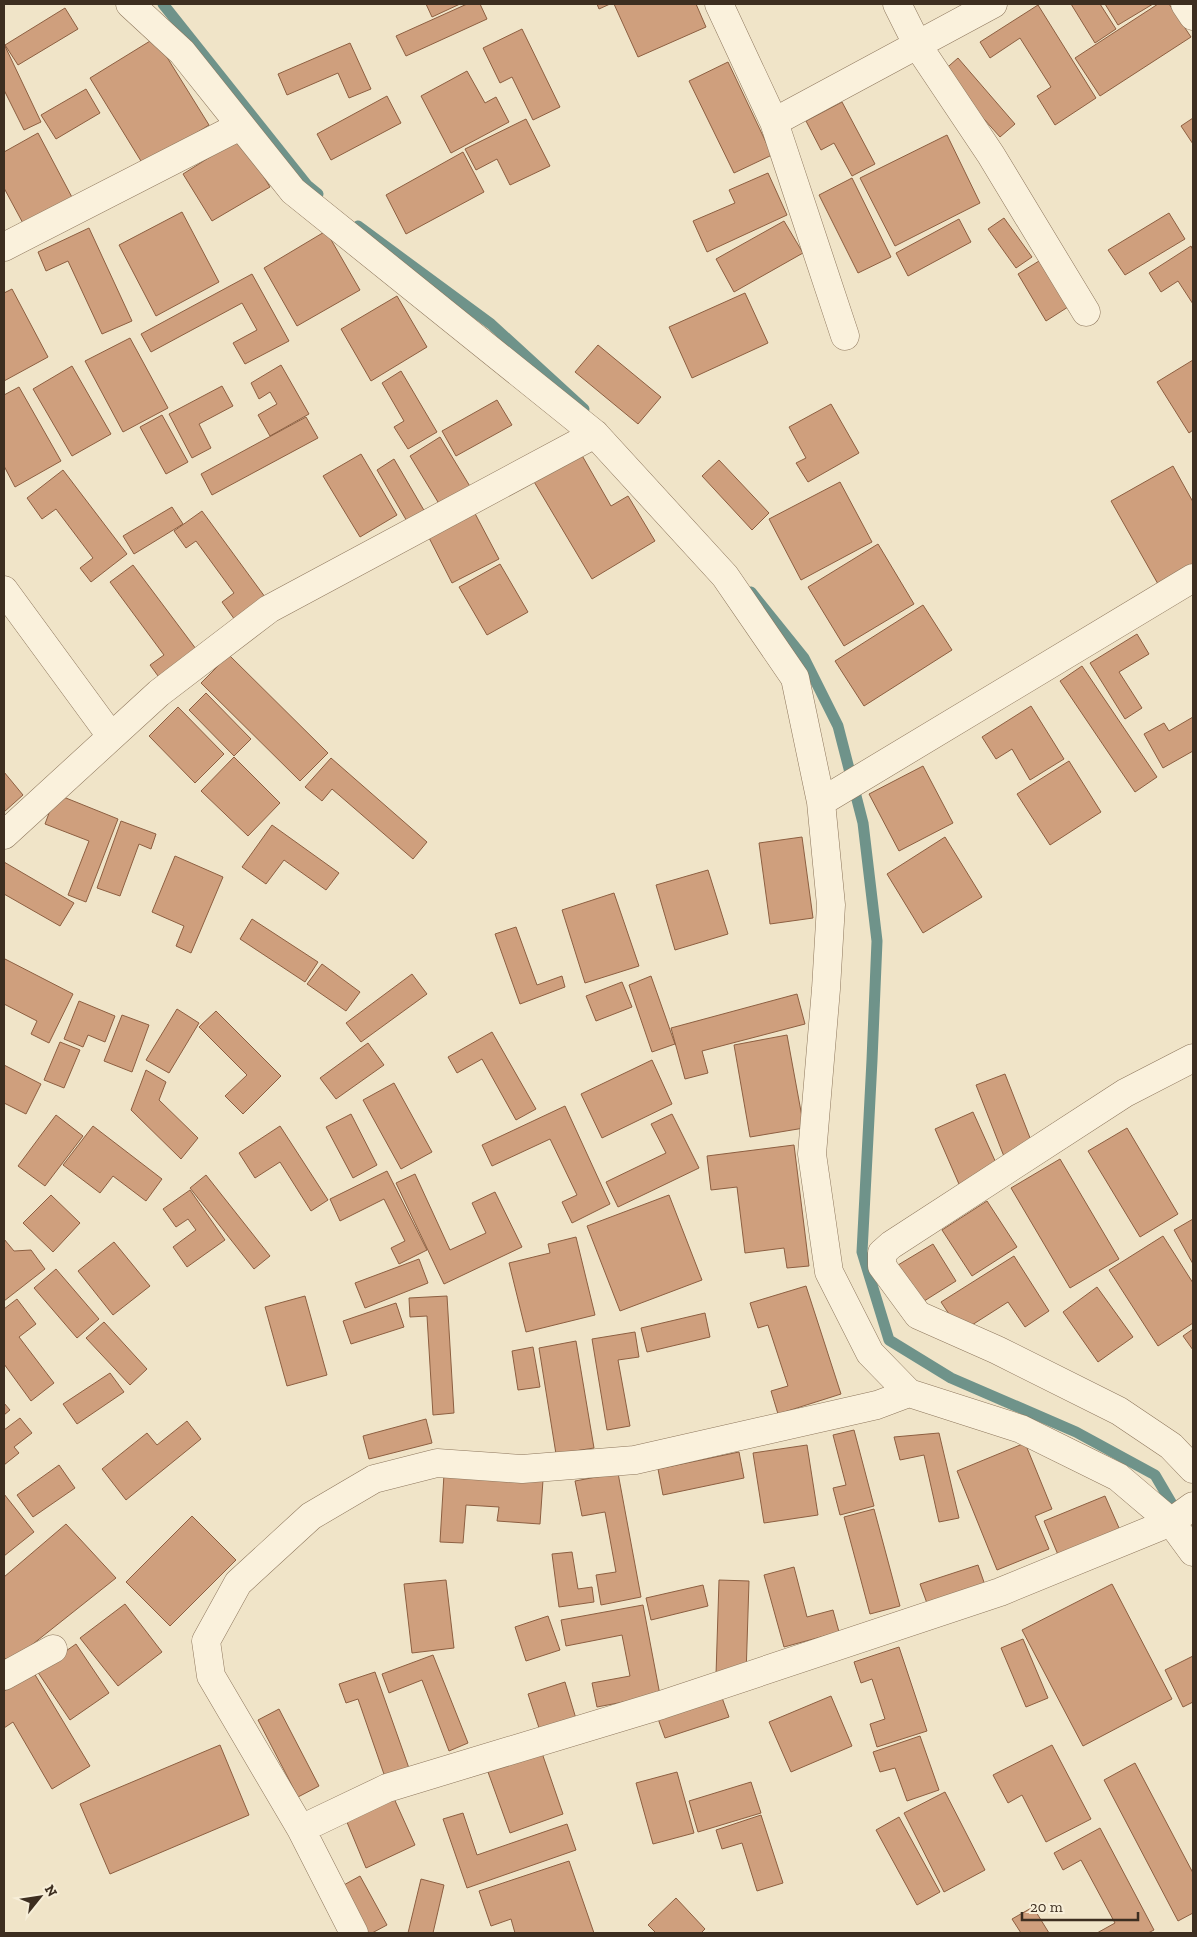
<svg xmlns="http://www.w3.org/2000/svg" width="1197" height="1937" font-family="'Zilla Slab',serif">
<style>
.lines{fill:none;stroke-linecap:round;stroke-linejoin:round}
.stream{stroke:#6f938a;stroke-width:11}
.building{fill:#cf9f7d;stroke:#8d5f41}
.minor-casing{stroke:#8d765c;stroke-width:29}
.minor{stroke:#faf1dc;stroke-width:28}
</style>
<rect width="100%" height="100%" fill="#f0e4c8"/>
<g class="lines">
<path class="stream" d="M 163,4 L 307,185 L 318,194
M 358,226 L 491,324 L 584,409
M 751,592 L 804,658 L 838,726 L 863,823 L 877,941 L 872,1060 L 862,1252 L 889,1340 L 951,1378 L 1076,1432 L 1155,1475 L 1179,1516"/>
</g>
<path class="building" d="M 426,4 L 460,4 L 432,17 Z
M 467,4 L 480,4 L 487,19 L 406,56 L 396,36 Z
M 597,4 L 610,4 L 599,9 Z
M 614,4 L 696,4 L 706,27 L 638,57 Z
M 1071,4 L 1100,4 L 1116,29 L 1095,43 Z
M 1105,4 L 1153,4 L 1118,25 Z
M 1158,4 L 1169,4 L 1191,37 L 1100,96 L 1075,58 Z
M 1038,5 L 1096,98 L 1055,125 L 1037,96 L 1051,87 L 1020,38 L 990,58 L 980,42 Z
M 65,8 L 78,29 L 18,65 L 5,45 Z
M 522,29 L 560,107 L 533,120 L 512,77 L 500,83 L 483,48 Z
M 155,38 L 209,125 L 144,166 L 90,78 Z
M 350,43 L 371,89 L 349,98 L 338,73 L 287,95 L 278,74 Z
M 4,44 L 41,122 L 24,130 L 4,90 Z
M 958,58 L 1015,124 L 1000,137 L 942,72 Z
M 728,62 L 772,155 L 734,173 L 689,81 Z
M 467,71 L 485,103 L 496,97 L 509,122 L 451,153 L 421,96 Z
M 86,89 L 100,113 L 56,139 L 41,115 Z
M 387,96 L 401,123 L 331,160 L 317,134 Z
M 842,102 L 875,164 L 852,176 L 834,143 L 821,150 L 806,121 Z
M 1193,118 L 1193,144 L 1181,126 Z
M 526,119 L 550,166 L 510,185 L 497,159 L 476,170 L 465,149 Z
M 38,133 L 74,201 L 25,227 L 4,188 L 4,152 Z
M 947,135 L 980,203 L 895,246 L 860,178 Z
M 240,138 L 270,187 L 212,221 L 183,174 Z
M 463,152 L 484,192 L 406,234 L 386,195 Z
M 768,173 L 787,215 L 707,252 L 693,221 L 735,203 L 729,190 Z
M 852,178 L 891,257 L 858,273 L 819,195 Z
M 182,212 L 219,282 L 156,316 L 119,245 Z
M 1169,213 L 1185,239 L 1125,275 L 1108,250 Z
M 1004,218 L 1032,257 L 1016,268 L 988,229 Z
M 959,219 L 971,242 L 908,276 L 896,253 Z
M 784,221 L 803,253 L 734,292 L 716,259 Z
M 89,228 L 132,321 L 102,334 L 68,261 L 46,271 L 38,252 Z
M 326,231 L 360,290 L 297,326 L 264,268 Z
M 1191,246 L 1193,250 L 1193,304 L 1178,281 L 1161,292 L 1149,273 Z
M 1039,261 L 1068,307 L 1046,321 L 1018,274 Z
M 252,274 L 289,341 L 245,364 L 233,343 L 257,330 L 242,303 L 151,352 L 141,334 Z
M 12,289 L 48,357 L 4,381 L 4,293 Z
M 745,293 L 768,343 L 692,378 L 669,327 Z
M 397,296 L 427,347 L 371,381 L 341,329 Z
M 130,338 L 168,408 L 123,432 L 85,361 Z
M 598,345 L 661,397 L 638,424 L 575,372 Z
M 1193,360 L 1193,430 L 1189,433 L 1157,382 Z
M 281,365 L 309,414 L 270,436 L 258,415 L 277,404 L 270,392 L 259,399 L 251,383 Z
M 72,366 L 111,434 L 72,456 L 33,389 Z
M 401,371 L 437,432 L 408,449 L 394,427 L 404,421 L 382,383 Z
M 222,386 L 233,406 L 199,424 L 211,448 L 192,458 L 169,414 Z
M 19,387 L 61,461 L 15,487 L 4,466 L 4,395 Z
M 497,400 L 512,425 L 456,456 L 442,431 Z
M 831,404 L 859,453 L 808,482 L 796,463 L 806,458 L 789,427 Z
M 162,415 L 188,462 L 166,474 L 140,427 Z
M 306,417 L 318,438 L 212,495 L 201,474 Z
M 440,437 L 471,488 L 441,507 L 410,456 Z
M 580,452 L 611,506 L 628,496 L 655,541 L 592,579 L 533,480 Z
M 361,454 L 397,515 L 360,537 L 323,476 Z
M 394,459 L 425,512 L 408,523 L 377,470 Z
M 719,460 L 769,513 L 752,530 L 702,476 Z
M 1173,466 L 1193,502 L 1193,564 L 1158,584 L 1111,501 Z
M 63,470 L 127,554 L 91,582 L 80,568 L 93,558 L 56,509 L 42,519 L 27,498 Z
M 840,482 L 872,542 L 801,580 L 769,519 Z
M 470,504 L 499,559 L 452,583 L 424,528 Z
M 172,507 L 183,524 L 134,554 L 123,536 Z
M 202,511 L 265,597 L 235,620 L 222,602 L 234,593 L 196,541 L 186,548 L 174,531 Z
M 878,544 L 914,604 L 844,646 L 808,587 Z
M 500,564 L 528,612 L 487,635 L 459,587 Z
M 133,565 L 199,653 L 161,680 L 150,665 L 164,655 L 110,582 Z
M 923,605 L 952,650 L 864,706 L 835,661 Z
M 1137,634 L 1149,654 L 1119,672 L 1142,708 L 1125,719 L 1090,663 Z
M 229,655 L 328,753 L 300,781 L 201,683 Z
M 1082,666 L 1157,777 L 1135,792 L 1060,681 Z
M 206,693 L 251,739 L 234,756 L 189,710 Z
M 1031,706 L 1064,759 L 1030,780 L 1012,749 L 996,759 L 982,737 Z
M 178,707 L 224,754 L 195,783 L 149,736 Z
M 1193,717 L 1193,751 L 1163,768 L 1144,734 L 1164,723 L 1169,731 Z
M 234,757 L 280,803 L 248,836 L 201,791 Z
M 331,758 L 427,842 L 413,859 L 332,789 L 322,801 L 305,787 Z
M 1069,761 L 1101,812 L 1050,845 L 1017,794 Z
M 923,766 L 953,823 L 899,851 L 869,794 Z
M 4,772 L 23,795 L 4,812 Z
M 56,794 L 118,819 L 86,902 L 68,895 L 89,841 L 45,824 Z
M 121,821 L 156,834 L 151,849 L 139,844 L 120,896 L 97,888 Z
M 272,825 L 339,873 L 326,890 L 284,860 L 266,884 L 242,867 Z
M 802,837 L 813,918 L 770,924 L 759,843 Z
M 945,837 L 982,897 L 923,933 L 887,874 Z
M 175,856 L 223,877 L 191,953 L 176,946 L 184,926 L 152,912 Z
M 4,862 L 74,903 L 60,926 L 4,894 Z
M 708,870 L 728,934 L 675,950 L 656,885 Z
M 614,893 L 639,966 L 585,983 L 562,910 Z
M 252,919 L 318,962 L 305,982 L 240,939 Z
M 516,927 L 537,985 L 562,976 L 565,987 L 520,1004 L 495,934 Z
M 5,959 L 73,994 L 49,1043 L 31,1034 L 37,1021 L 4,1004 L 4,962 Z
M 322,964 L 360,992 L 346,1011 L 307,984 Z
M 412,974 L 427,994 L 361,1042 L 346,1023 Z
M 651,976 L 675,1044 L 652,1052 L 629,985 Z
M 622,982 L 632,1007 L 596,1021 L 586,996 Z
M 797,994 L 805,1024 L 702,1051 L 708,1073 L 685,1079 L 671,1028 Z
M 79,1001 L 115,1016 L 105,1042 L 88,1035 L 83,1047 L 64,1039 Z
M 177,1009 L 199,1023 L 169,1073 L 146,1060 Z
M 216,1011 L 281,1076 L 243,1114 L 225,1096 L 247,1075 L 199,1027 Z
M 122,1015 L 149,1025 L 132,1072 L 104,1061 Z
M 492,1032 L 536,1109 L 516,1120 L 482,1059 L 457,1073 L 448,1057 Z
M 787,1035 L 804,1128 L 750,1137 L 734,1045 Z
M 60,1042 L 80,1050 L 64,1088 L 44,1080 Z
M 368,1043 L 384,1065 L 336,1099 L 320,1078 Z
M 652,1060 L 672,1104 L 602,1138 L 581,1094 Z
M 4,1065 L 41,1084 L 26,1114 L 4,1103 Z
M 146,1070 L 166,1082 L 159,1100 L 198,1138 L 181,1159 L 131,1110 Z
M 1005,1074 L 1034,1148 L 1005,1159 L 976,1085 Z
M 394,1083 L 432,1152 L 401,1169 L 363,1100 Z
M 565,1106 L 610,1204 L 572,1223 L 562,1202 L 577,1195 L 550,1139 L 492,1166 L 482,1145 Z
M 973,1112 L 1001,1174 L 962,1191 L 935,1129 Z
M 351,1114 L 377,1165 L 353,1178 L 326,1127 Z
M 672,1114 L 699,1168 L 618,1207 L 606,1182 L 666,1153 L 651,1124 Z
M 56,1115 L 83,1136 L 45,1186 L 18,1166 Z
M 93,1126 L 162,1179 L 146,1201 L 113,1176 L 100,1193 L 63,1165 Z
M 280,1126 L 328,1200 L 311,1211 L 280,1162 L 255,1178 L 239,1153 Z
M 1127,1128 L 1178,1214 L 1140,1237 L 1088,1151 Z
M 794,1145 L 809,1266 L 787,1268 L 784,1248 L 745,1253 L 737,1187 L 711,1190 L 707,1156 Z
M 1060,1159 L 1119,1259 L 1070,1288 L 1011,1188 Z
M 387,1171 L 427,1250 L 399,1264 L 391,1248 L 405,1241 L 384,1199 L 340,1221 L 330,1199 Z
M 415,1174 L 450,1250 L 486,1233 L 472,1203 L 495,1192 L 522,1247 L 444,1284 L 396,1183 Z
M 206,1175 L 270,1256 L 254,1269 L 190,1188 Z
M 190,1190 L 225,1240 L 187,1267 L 173,1247 L 196,1230 L 188,1219 L 176,1227 L 163,1209 Z
M 51,1195 L 80,1223 L 53,1252 L 23,1223 Z
M 669,1195 L 702,1280 L 620,1311 L 587,1226 Z
M 987,1201 L 1017,1247 L 972,1276 L 942,1230 Z
M 1193,1219 L 1193,1264 L 1174,1230 Z
M 1163,1236 L 1193,1283 L 1193,1323 L 1158,1346 L 1109,1270 Z
M 576,1237 L 595,1315 L 526,1332 L 509,1263 L 550,1253 L 548,1244 Z
M 4,1239 L 14,1251 L 31,1250 L 45,1269 L 4,1301 Z
M 114,1242 L 150,1286 L 113,1315 L 78,1271 Z
M 933,1244 L 956,1281 L 921,1303 L 898,1265 Z
M 1014,1256 L 1049,1311 L 1025,1327 L 1008,1302 L 961,1332 L 941,1302 Z
M 419,1259 L 428,1283 L 365,1308 L 355,1283 Z
M 56,1269 L 99,1319 L 77,1338 L 34,1288 Z
M 806,1286 L 841,1394 L 778,1414 L 771,1391 L 788,1386 L 768,1325 L 758,1328 L 750,1303 Z
M 1097,1287 L 1133,1337 L 1098,1362 L 1063,1312 Z
M 305,1296 L 327,1375 L 287,1386 L 265,1307 Z
M 447,1296 L 454,1413 L 433,1415 L 427,1316 L 410,1317 L 409,1298 Z
M 17,1299 L 36,1324 L 19,1337 L 54,1383 L 31,1401 L 4,1364 L 4,1309 Z
M 396,1303 L 404,1327 L 351,1344 L 343,1321 Z
M 705,1313 L 710,1337 L 647,1352 L 641,1328 Z
M 104,1322 L 147,1369 L 130,1385 L 86,1338 Z
M 1193,1329 L 1193,1350 L 1183,1336 Z
M 635,1332 L 639,1357 L 618,1360 L 630,1426 L 607,1430 L 592,1339 Z
M 576,1341 L 594,1448 L 556,1454 L 539,1348 Z
M 533,1347 L 540,1387 L 518,1390 L 512,1351 Z
M 110,1373 L 124,1392 L 77,1424 L 63,1404 Z
M 4,1403 L 10,1410 L 4,1415 Z
M 20,1418 L 32,1433 L 14,1447 L 19,1453 L 4,1465 L 4,1430 Z
M 426,1419 L 432,1443 L 369,1459 L 363,1436 Z
M 187,1421 L 201,1439 L 126,1500 L 102,1469 L 147,1433 L 157,1445 Z
M 854,1430 L 874,1506 L 840,1515 L 833,1488 L 846,1485 L 833,1435 Z
M 939,1433 L 959,1518 L 939,1522 L 924,1455 L 900,1460 L 894,1437 Z
M 1025,1443 L 1052,1509 L 1035,1516 L 1049,1549 L 997,1570 L 957,1471 Z
M 807,1445 L 818,1515 L 764,1523 L 753,1453 Z
M 739,1452 L 744,1478 L 663,1495 L 658,1469 Z
M 59,1465 L 75,1488 L 33,1517 L 17,1495 Z
M 618,1473 L 641,1597 L 601,1605 L 596,1575 L 616,1572 L 605,1512 L 582,1516 L 575,1481 Z
M 444,1474 L 543,1480 L 540,1524 L 497,1521 L 499,1507 L 466,1505 L 463,1543 L 440,1542 Z
M 4,1494 L 34,1532 L 4,1556 Z
M 1105,1496 L 1123,1537 L 1061,1562 L 1044,1521 Z
M 874,1509 L 900,1606 L 870,1614 L 844,1517 Z
M 192,1516 L 236,1560 L 170,1626 L 126,1582 Z
M 66,1524 L 116,1578 L 9,1663 L 4,1657 L 4,1577 Z
M 572,1552 L 578,1589 L 592,1587 L 594,1602 L 559,1607 L 552,1554 Z
M 978,1565 L 986,1588 L 928,1606 L 920,1584 Z
M 794,1567 L 807,1617 L 833,1610 L 839,1632 L 784,1647 L 764,1575 Z
M 446,1580 L 454,1648 L 412,1653 L 404,1584 Z
M 719,1580 L 749,1581 L 746,1676 L 716,1675 Z
M 1112,1584 L 1172,1699 L 1083,1746 L 1022,1630 Z
M 703,1585 L 708,1606 L 651,1620 L 646,1598 Z
M 125,1604 L 162,1652 L 118,1686 L 80,1638 Z
M 643,1605 L 660,1695 L 597,1707 L 592,1683 L 630,1676 L 622,1635 L 566,1646 L 561,1620 Z
M 548,1616 L 560,1650 L 526,1661 L 515,1627 Z
M 1023,1639 L 1048,1698 L 1026,1707 L 1001,1648 Z
M 76,1644 L 109,1693 L 70,1720 L 37,1671 Z
M 899,1647 L 927,1731 L 877,1747 L 870,1724 L 885,1719 L 872,1679 L 861,1683 L 854,1662 Z
M 433,1655 L 468,1743 L 449,1751 L 422,1680 L 389,1693 L 382,1674 Z
M 1193,1656 L 1193,1702 L 1183,1707 L 1165,1670 Z
M 375,1672 L 410,1771 L 386,1780 L 358,1699 L 346,1703 L 339,1684 Z
M 34,1673 L 90,1766 L 52,1789 L 13,1722 L 4,1728 L 4,1691 Z
M 565,1682 L 577,1722 L 541,1734 L 528,1694 Z
M 721,1695 L 729,1717 L 665,1738 L 657,1716 Z
M 831,1696 L 852,1746 L 791,1772 L 769,1722 Z
M 279,1709 L 319,1786 L 298,1797 L 258,1720 Z
M 920,1736 L 939,1790 L 907,1801 L 895,1768 L 880,1772 L 873,1752 Z
M 220,1745 L 249,1815 L 110,1874 L 80,1804 Z
M 1052,1745 L 1091,1819 L 1046,1842 L 1022,1795 L 1008,1803 L 993,1775 Z
M 542,1753 L 563,1814 L 510,1833 L 488,1772 Z
M 1135,1763 L 1193,1873 L 1193,1913 L 1178,1921 L 1104,1780 Z
M 677,1772 L 694,1833 L 653,1844 L 636,1783 Z
M 751,1782 L 761,1813 L 698,1832 L 689,1801 Z
M 945,1792 L 985,1870 L 944,1892 L 904,1813 Z
M 392,1794 L 415,1845 L 366,1868 L 344,1815 Z
M 463,1813 L 477,1855 L 567,1824 L 576,1850 L 467,1888 L 443,1819 Z
M 761,1815 L 783,1883 L 757,1891 L 742,1843 L 722,1849 L 716,1830 Z
M 899,1817 L 940,1892 L 917,1905 L 876,1830 Z
M 1100,1828 L 1154,1930 L 1148,1933 L 1097,1933 L 1115,1923 L 1081,1860 L 1063,1870 L 1054,1853 Z
M 569,1861 L 594,1933 L 515,1933 L 511,1919 L 491,1926 L 479,1891 Z
M 360,1876 L 387,1925 L 372,1933 L 367,1933 L 342,1886 Z
M 421,1879 L 444,1885 L 433,1933 L 408,1933 Z
M 676,1898 L 705,1929 L 701,1933 L 656,1933 L 648,1925 Z
M 1033,1907 L 1049,1933 L 1021,1933 L 1012,1919 Z"/>
<g class="lines">
<defs>
<path id="minor" d="M 130,4 L 182,52 L 293,191 L 595,434 L 725,576 L 795,678 L 821,802 L 831,905 L 826,989 L 812,1154 L 829,1272 L 870,1353 L 909,1393 L 1021,1429 L 1118,1477 L 1171,1522 L 1193,1552
M 719,4 L 774,122 L 845,336
M 897,4 L 918,46 L 991,155 L 1086,312
M 1185,4 L 1193,16
M 774,122 L 993,4
M 4,247 L 240,126
M 4,590 L 111,736
M 821,802 L 1193,578
M 4,835 L 159,693 L 269,609 L 595,434
M 1193,1058 L 1125,1093 L 891,1245 L 882,1253 L 882,1266 L 918,1315 L 997,1350 L 1119,1411 L 1171,1446 L 1193,1469
M 4,1676 L 53,1649
M 301,1829 L 387,1788 L 661,1705 L 1000,1592 L 1171,1522 L 1193,1506
M 354,1933 L 301,1829 L 211,1676 L 206,1641 L 238,1583 L 311,1516 L 374,1479 L 437,1463 L 522,1469 L 635,1460 L 877,1405 L 909,1393"/>
</defs>
<use href="#minor" class="minor-casing"/>
<use href="#minor" class="minor"/>
</g>
<rect width="1197" height="1937" fill="none" stroke="#3d2e20" stroke-width="10"/>
<g transform="translate(40 1897) rotate(60)" stroke="#f7eed8" stroke-width="4" paint-order="stroke">
<path d="M0-4L9 19L0 12L-9 19Z" fill="#3d2e20"/>
<text y="-8" font-size="14" font-weight="bold" text-anchor="middle" fill="#3d2e20">N</text>
</g>
<path d="M1022 1912v8h116v-8" fill="none" stroke="#3d2e20" stroke-width="2.5"/>
<text x="1030" y="1912" font-size="15" fill="#3d2e20" stroke="#f7eed8" stroke-width="4" paint-order="stroke">20 m</text>
</svg>
